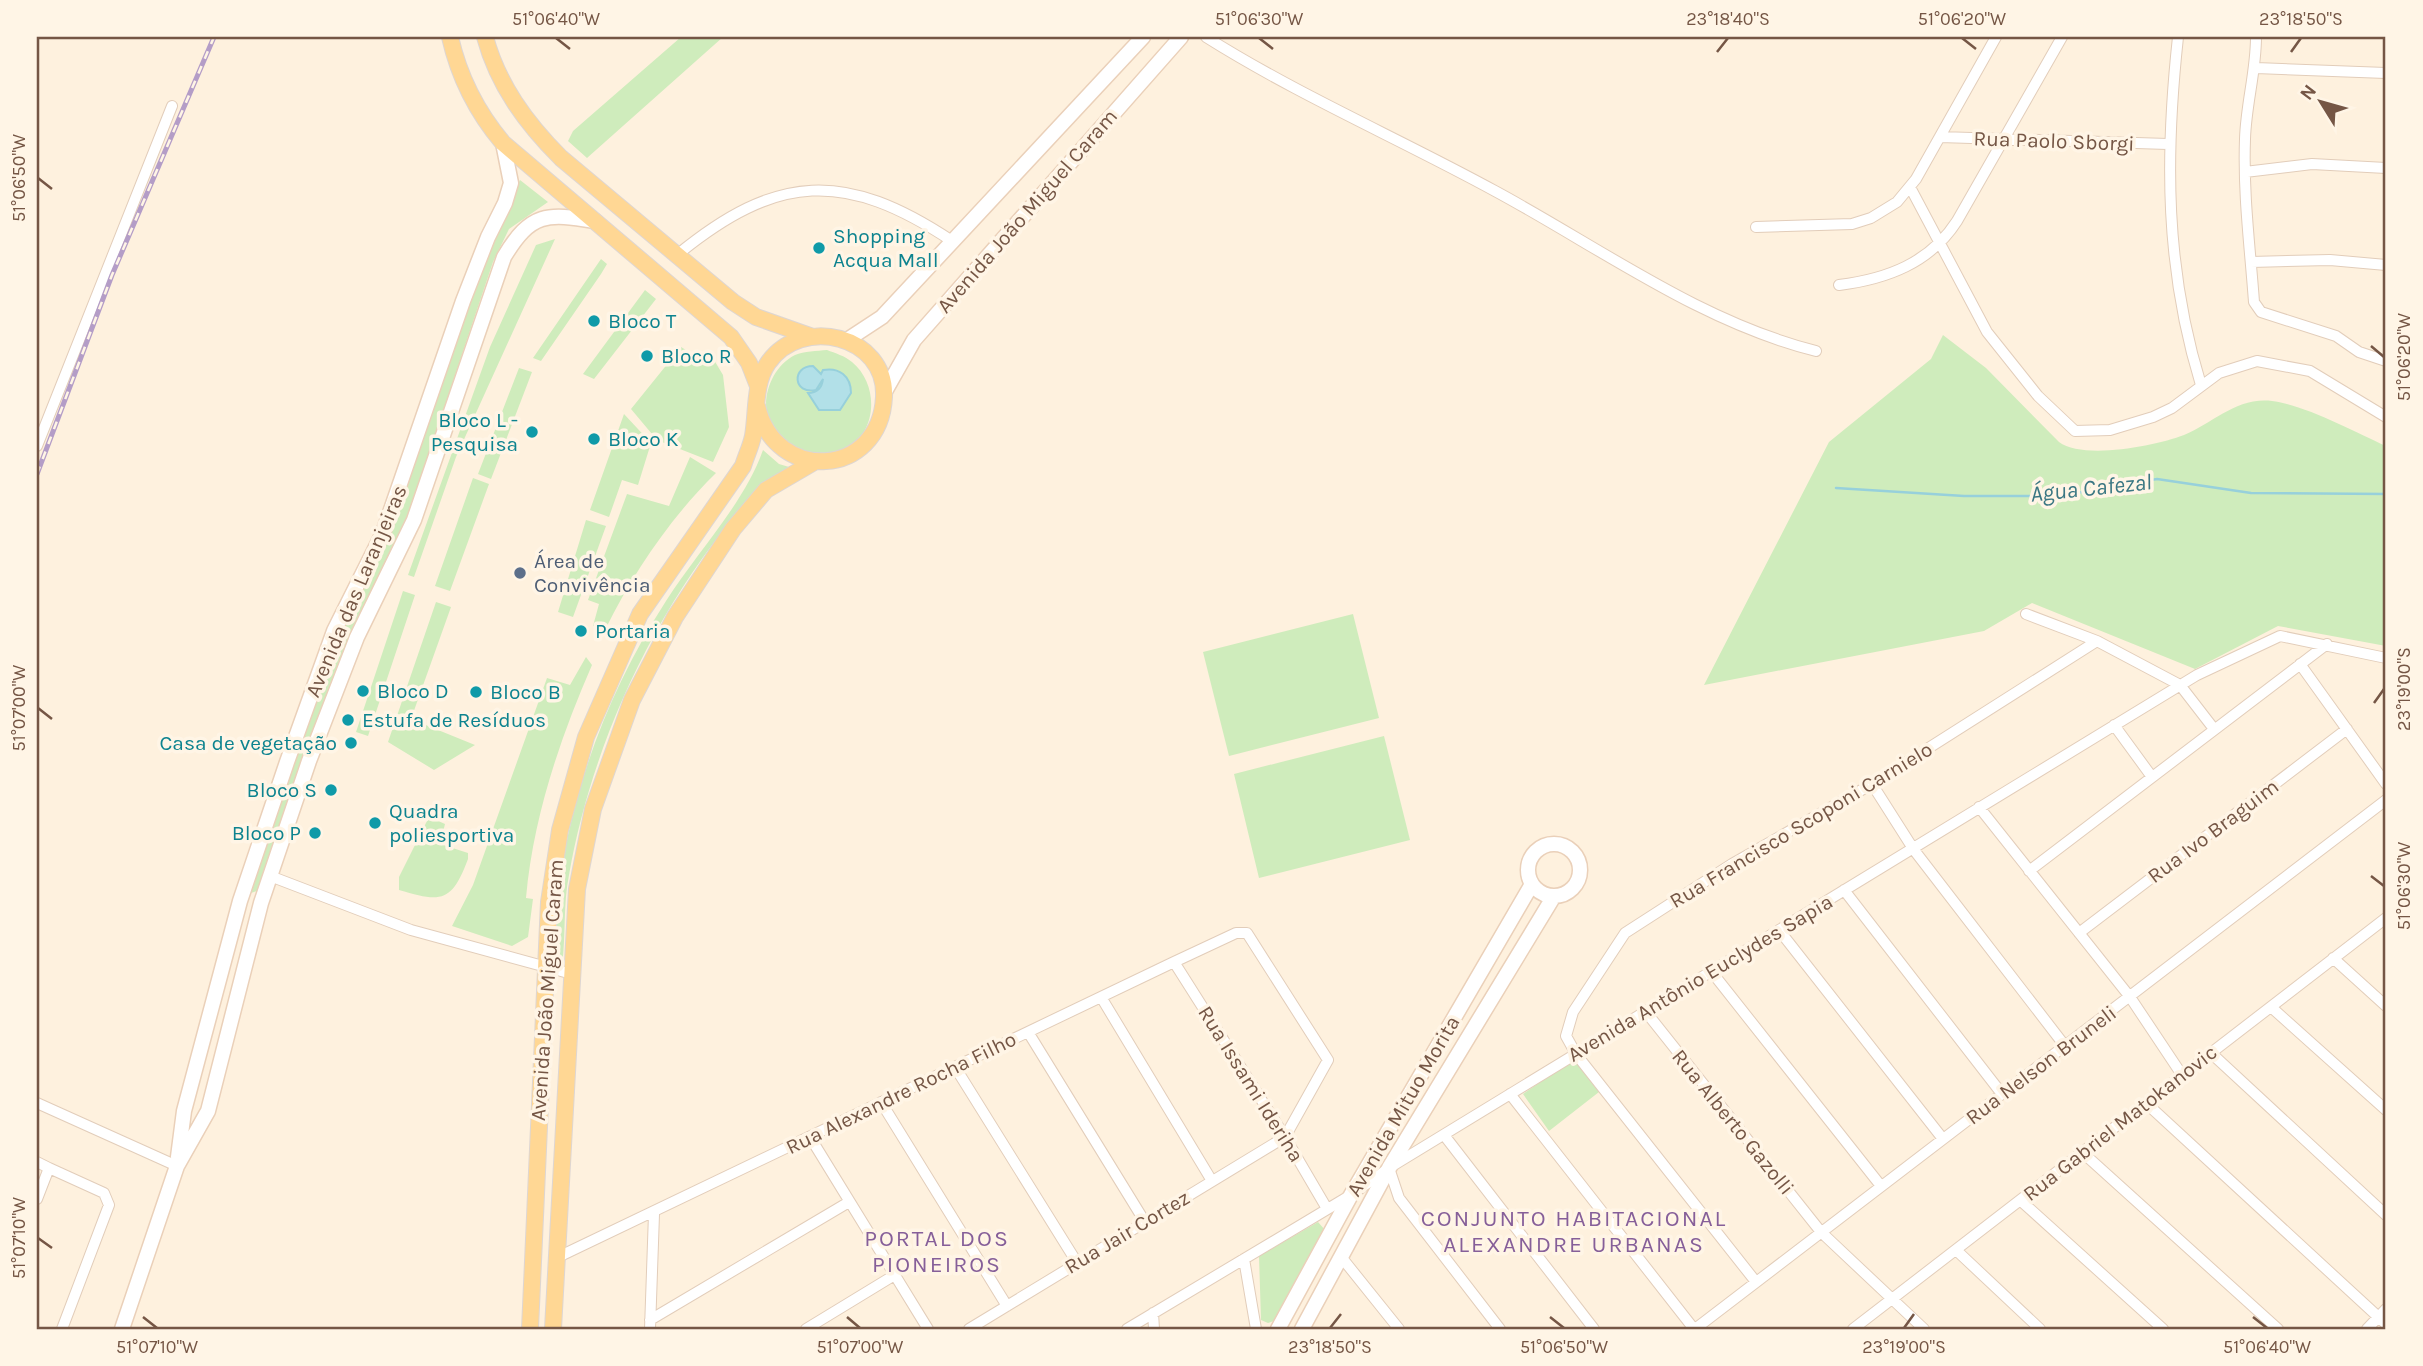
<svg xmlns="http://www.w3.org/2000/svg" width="2423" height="1366" font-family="Karla,sans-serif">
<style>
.green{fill:#cfecbc}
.water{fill:#b2e0e8;stroke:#97d0db;stroke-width:2}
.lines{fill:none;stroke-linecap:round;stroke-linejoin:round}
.stream{stroke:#97d0db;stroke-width:2.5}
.street-casing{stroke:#e2cdba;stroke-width:12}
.secondary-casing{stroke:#ead0b9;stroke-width:17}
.primary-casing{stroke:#ded6d2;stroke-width:18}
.street{stroke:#fff;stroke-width:10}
.secondary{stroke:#fff;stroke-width:14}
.primary{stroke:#ffd794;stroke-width:16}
.rail-casing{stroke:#b49dc7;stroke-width:5}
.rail{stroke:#fff5e6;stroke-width:2.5;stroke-dasharray:8;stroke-linecap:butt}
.ticks{fill:none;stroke:#755645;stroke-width:2.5}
.culture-dot{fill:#0f9aa8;stroke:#fff5e6;stroke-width:2.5}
.service-dot{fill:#5c6f8a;stroke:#fff5e6;stroke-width:2.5}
.labels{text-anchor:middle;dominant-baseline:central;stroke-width:7;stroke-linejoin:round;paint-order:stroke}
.street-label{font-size:21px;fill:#755645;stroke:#fff5e6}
.culture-label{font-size:21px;fill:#0d838f;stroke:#fff5e6;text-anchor:start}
.service-label{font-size:21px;fill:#4e5e75;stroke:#fff5e6;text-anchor:start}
.water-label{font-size:23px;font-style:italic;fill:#3b7783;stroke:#fff5e6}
.neighbourhood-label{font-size:23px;letter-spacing:2px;fill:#865f99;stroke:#fff5e6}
.neatline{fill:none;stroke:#755645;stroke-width:2.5}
.ticks-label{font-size:18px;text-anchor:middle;fill:#755645}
</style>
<rect width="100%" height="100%" fill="#fef1de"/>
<path class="green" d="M 681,37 L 723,37 L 587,158 L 568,141 L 573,131 Z
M 520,180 L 548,202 L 509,229 L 493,262 L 407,519 L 352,629 L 260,890 L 251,893 C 316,666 409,449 495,230 Z
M 555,239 L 456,457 L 414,577 L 408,575 L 490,347 L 536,245 Z
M 601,259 L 607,264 L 601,274 L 541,361 L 533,358 Z
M 645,290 L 656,299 L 594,379 L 583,374 Z
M 1943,335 L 1986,368 L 2059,442 C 2083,460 2156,446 2184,435 C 2214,423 2236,397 2272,401 C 2305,405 2355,432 2386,446 L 2386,646 L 2278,626 L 2195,669 L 2032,603 L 1984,631 L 1704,685 L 1829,442 L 1931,359 Z
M 681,347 L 702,360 L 711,355 L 723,375 L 729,427 L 713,462 L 657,440 L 631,409 Z
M 827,350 C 835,353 845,356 852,362 C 881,386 877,437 841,452 C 832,456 818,456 809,457 C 799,450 785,444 777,435 C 756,412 767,369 795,355 C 804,351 817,351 827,350 Z
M 519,368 L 532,372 L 491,479 L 478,474 Z
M 624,414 L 651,443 L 638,485 L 622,480 L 609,517 L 590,510 Z
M 763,450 L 779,464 L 789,467 C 771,483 749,499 734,517 C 651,617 591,748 569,875 C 563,904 566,935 562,965 L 555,964 L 552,961 C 557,831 596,710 666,601 C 697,552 744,504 763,450 Z
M 690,457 L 716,473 C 671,517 633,573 605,630 L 593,626 L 599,604 L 588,600 L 627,494 L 669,506 Z
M 473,478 L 489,484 L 450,591 L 435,586 Z
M 586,520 L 606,526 L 573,617 L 558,612 Z
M 403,591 L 415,595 L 368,736 L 356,732 Z
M 436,602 L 451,607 L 411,719 L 475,745 L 434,770 L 388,742 Z
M 1353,614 L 1379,718 L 1229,756 L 1203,652 Z
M 586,657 L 592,665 C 560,738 533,818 526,898 L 533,899 L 528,937 L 512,946 L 452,926 L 473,885 L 547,678 L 570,685 Z
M 1384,736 L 1410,840 L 1259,878 L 1234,774 Z
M 429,817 L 445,824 L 440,844 L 468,853 L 468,859 C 452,902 442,903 399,890 L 399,877 Z
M 1574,1059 L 1599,1092 L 1549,1131 L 1523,1094 Z
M 1318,1222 L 1325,1230 L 1274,1321 L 1268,1323 L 1261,1320 L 1259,1256 Z"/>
<path class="water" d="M 813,366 L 821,374 L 823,370 C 839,367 851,376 851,393 L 840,410 L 819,410 L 808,393 C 817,393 822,388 823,379 L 816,390 C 793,395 791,366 813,366 Z"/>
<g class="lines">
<path class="stream" d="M 1836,488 L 1964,496 L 2059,496 L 2157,479 L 2251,493 L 2386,494"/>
<defs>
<path id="street" d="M 1206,37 C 1298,95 1400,139 1495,191 C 1599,247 1700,322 1816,351
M 2178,37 C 2165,157 2165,268 2201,385
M 2256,37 C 2256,72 2246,104 2245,139 C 2243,194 2250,247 2254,302 L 2261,312 L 2336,336 L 2359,352 L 2386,361
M 2256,68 L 2386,73
M 1940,137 L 2168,144
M 2245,172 L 2312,164 L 2386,168
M 1910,187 L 1987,332 L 2038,396 L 2075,431 L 2110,430 L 2153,417 L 2172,408 L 2219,373 L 2257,361 L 2310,371 L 2386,417
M 1756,227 L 1852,224 L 1871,218 L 1897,202 L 1916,179 L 1996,37
M 677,255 C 777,173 845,170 952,241
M 2251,262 L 2330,260 L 2386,265
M 1839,285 C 1887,279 1930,263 1957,221 L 2062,37
M 37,446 L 172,106
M 2026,614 L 2097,641 L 2180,685 L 2214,729
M 2300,664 L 2386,784
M 2114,725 L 2152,777
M 1872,784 L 1914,850 L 2065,1046
M 1979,807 L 2130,997 L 2182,1075
M 2029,871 L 2327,644
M 270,876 L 411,930 L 572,974
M 1844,890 L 2002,1094
M 1779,930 L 1943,1139
M 2079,933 L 2347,729
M 2333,958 L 2386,1006
M 1174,962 L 1285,1137 L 1326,1207
M 1711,971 L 1881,1186
M 1101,997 L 1212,1181
M 2271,1007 L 2386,1110
M 1646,1012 L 1821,1232 L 1924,1329
M 1028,1032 L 1145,1222
M 2211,1053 L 2386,1215
M 955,1067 L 1076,1261
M 1510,1094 L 1694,1329
M 881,1102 L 1007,1306
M 37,1103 L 177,1166
M 2146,1103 L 2386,1324
M 1444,1135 L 1594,1329
M 810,1137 L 928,1329
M 2082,1152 L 2278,1329
M 37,1162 L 49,1168 L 37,1199
M 49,1168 L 104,1193 L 109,1205 L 62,1329
M 1389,1168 L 1399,1198 L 1500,1329
M 2020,1200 L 2163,1329
M 1956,1250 L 2040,1329
M 556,1258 L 1174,962 L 1236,933 L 1247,933 L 1328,1060 L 1285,1137 L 969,1329
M 1342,1258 L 1399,1329
M 1244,1259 L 1256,1329
M 1756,1282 L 1576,1054 L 1566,1036 L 1573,1012 L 1625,933 L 1732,864 L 1872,784 L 2097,641
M 1153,1313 L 1154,1329
M 650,1320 L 849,1202
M 650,1329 L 654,1214
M 806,1329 L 893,1276
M 1127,1329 L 1351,1195 L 1389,1168 L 2197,675 L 2280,636 L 2386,658
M 1695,1329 L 2386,800
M 1853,1329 L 2386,918
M 2367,1329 L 2386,1309"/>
<path id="secondary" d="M 847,340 L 882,317 L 1143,37
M 884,393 L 914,340 L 1181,37
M1528 870a26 26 0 1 1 52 0a26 26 0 1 1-52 0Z
M 178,1157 L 184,1111 L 240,901 L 287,762 L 334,631 L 383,533 L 463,301 L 488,237 L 505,203 L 511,183 L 503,143
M 122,1329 L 177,1166 L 208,1111 L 261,903 L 309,761 L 357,637 L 414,520 L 504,257 C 531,212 547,213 595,221
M 1278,1329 L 1351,1195 L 1532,884
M 1302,1329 L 1389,1168 L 1554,896"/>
<path id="primary" d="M 450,37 C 459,77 476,111 503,143 L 731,337 L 749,363 L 758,386
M 485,37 C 498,85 526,123 561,158 L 733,302 L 756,317 L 810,336
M 530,1329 L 549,902 L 560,830 L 586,737 L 640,614 L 743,466 C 746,456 751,446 753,436 C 757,412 754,383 768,363 C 801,315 887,335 884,397 C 880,478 775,484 757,406
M 553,1329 L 577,889 L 593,809 L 632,700 L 675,617 L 733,529 L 766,490 L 814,462"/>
</defs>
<use href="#street" class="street-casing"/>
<use href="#secondary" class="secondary-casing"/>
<use href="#primary" class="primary-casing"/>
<use href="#street" class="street"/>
<use href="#secondary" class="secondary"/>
<use href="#primary" class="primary"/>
<defs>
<path id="rail" d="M 37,474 L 112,275 L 214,37"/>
</defs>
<use href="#rail" class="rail-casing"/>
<use href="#rail" class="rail"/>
</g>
<path class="ticks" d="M 556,38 L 570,49M 1259,38 L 1273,49M 1962,38 L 1976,49M 1717,52 L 1728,38M 2291,52 L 2301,38M 38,178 L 52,189M 2371,346 L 2384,357M 2374,703 L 2384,689M 38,708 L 52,719M 2371,876 L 2384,886M 38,1238 L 52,1248M 143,1317 L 157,1328M 847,1317 L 860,1328M 1550,1317 L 1564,1328M 2253,1317 L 2267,1328M 1330,1328 L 1341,1314M 1904,1328 L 1914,1314"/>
<g class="culture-dot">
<circle cx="819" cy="248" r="7"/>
<circle cx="594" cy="321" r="7"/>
<circle cx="647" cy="356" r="7"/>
<circle cx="532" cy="432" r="7"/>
<circle cx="594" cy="439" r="7"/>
<circle cx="581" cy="631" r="7"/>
<circle cx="363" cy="691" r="7"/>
<circle cx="476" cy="692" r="7"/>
<circle cx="348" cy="720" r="7"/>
<circle cx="351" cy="743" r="7"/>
<circle cx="331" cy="790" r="7"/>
<circle cx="375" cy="823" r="7"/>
<circle cx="315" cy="833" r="7"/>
</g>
<circle class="service-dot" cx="520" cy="573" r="7"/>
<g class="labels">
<g class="street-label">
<text transform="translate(2054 141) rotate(2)">Rua Paolo Sborgi</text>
<text transform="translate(1027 211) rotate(-49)">Avenida João Miguel Caram</text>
<text transform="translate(356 591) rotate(-67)">Avenida das Laranjeiras</text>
<text transform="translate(1801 825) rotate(-31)">Rua Francisco Scoponi Carnielo</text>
<text transform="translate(2213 831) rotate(-37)">Rua Ivo Braguim</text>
<text transform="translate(1700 978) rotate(-31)">Avenida Antônio Euclydes Sapia</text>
<text transform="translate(547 990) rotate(-86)">Avenida João Miguel Caram</text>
<text transform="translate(2041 1065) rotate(-37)">Rua Nelson Bruneli</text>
<text transform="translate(1251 1084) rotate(58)">Rua Issami Ideriha</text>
<text transform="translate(901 1093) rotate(-26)">Rua Alexandre Rocha Filho</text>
<text transform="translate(1403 1106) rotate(-60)">Avenida Mituo Morita</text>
<text transform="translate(1733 1122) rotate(51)">Rua Alberto Gazolli</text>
<text transform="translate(2120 1123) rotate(-38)">Rua Gabriel Matokanovic</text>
<text transform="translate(1127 1232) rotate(-31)">Rua Jair Cortez</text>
</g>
<g class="culture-label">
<text x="833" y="236">Shopping<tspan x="833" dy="24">Acqua Mall</tspan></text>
<text x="608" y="321">Bloco T</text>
<text x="661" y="356">Bloco R</text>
<text x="518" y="420" text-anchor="end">Bloco L -<tspan x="518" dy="24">Pesquisa</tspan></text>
<text x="608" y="439">Bloco K</text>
<text x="595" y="631">Portaria</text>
<text x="377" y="691">Bloco D</text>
<text x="490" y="692">Bloco B</text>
<text x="362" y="720">Estufa de Resíduos</text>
<text x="337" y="743" text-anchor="end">Casa de vegetação</text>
<text x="317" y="790" text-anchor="end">Bloco S</text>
<text x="389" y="811">Quadra<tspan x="389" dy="24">poliesportiva</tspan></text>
<text x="301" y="833" text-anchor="end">Bloco P</text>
</g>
<g class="service-label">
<text x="534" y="561">Área de<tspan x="534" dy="24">Convivência</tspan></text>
</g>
<g class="water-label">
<text transform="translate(2091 488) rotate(-6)">Água Cafezal</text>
</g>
<g class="neighbourhood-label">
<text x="1574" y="1218">CONJUNTO HABITACIONAL<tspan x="1574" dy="26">ALEXANDRE URBANAS</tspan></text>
<text x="937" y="1238">PORTAL DOS<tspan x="937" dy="26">PIONEIROS</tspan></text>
</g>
</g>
<rect width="2423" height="1366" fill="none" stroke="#fff5e6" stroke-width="77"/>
<g transform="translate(2321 102) rotate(307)" stroke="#fff5e6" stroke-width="5" paint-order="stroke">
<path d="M0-5L12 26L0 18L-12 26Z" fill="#755645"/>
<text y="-10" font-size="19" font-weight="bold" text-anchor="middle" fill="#755645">N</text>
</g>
<rect x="38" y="38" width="2346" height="1290" class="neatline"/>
<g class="ticks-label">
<text x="556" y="25">51°06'40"W</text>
<text x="1259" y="25">51°06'30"W</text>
<text x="1728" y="25">23°18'40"S</text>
<text x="1962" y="25">51°06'20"W</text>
<text x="2301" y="25">23°18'50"S</text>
<text transform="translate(19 178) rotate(-90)" y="6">51°06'50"W</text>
<text transform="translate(2404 357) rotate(-90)" y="6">51°06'20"W</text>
<text transform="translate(2404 689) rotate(-90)" y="6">23°19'00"S</text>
<text transform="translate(19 708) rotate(-90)" y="6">51°07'00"W</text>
<text transform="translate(2404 886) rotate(-90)" y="6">51°06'30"W</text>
<text transform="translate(19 1238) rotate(-90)" y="6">51°07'10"W</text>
<text x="157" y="1353">51°07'10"W</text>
<text x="860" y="1353">51°07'00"W</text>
<text x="1330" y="1353">23°18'50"S</text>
<text x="1564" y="1353">51°06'50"W</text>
<text x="1904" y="1353">23°19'00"S</text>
<text x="2267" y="1353">51°06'40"W</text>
</g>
</svg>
